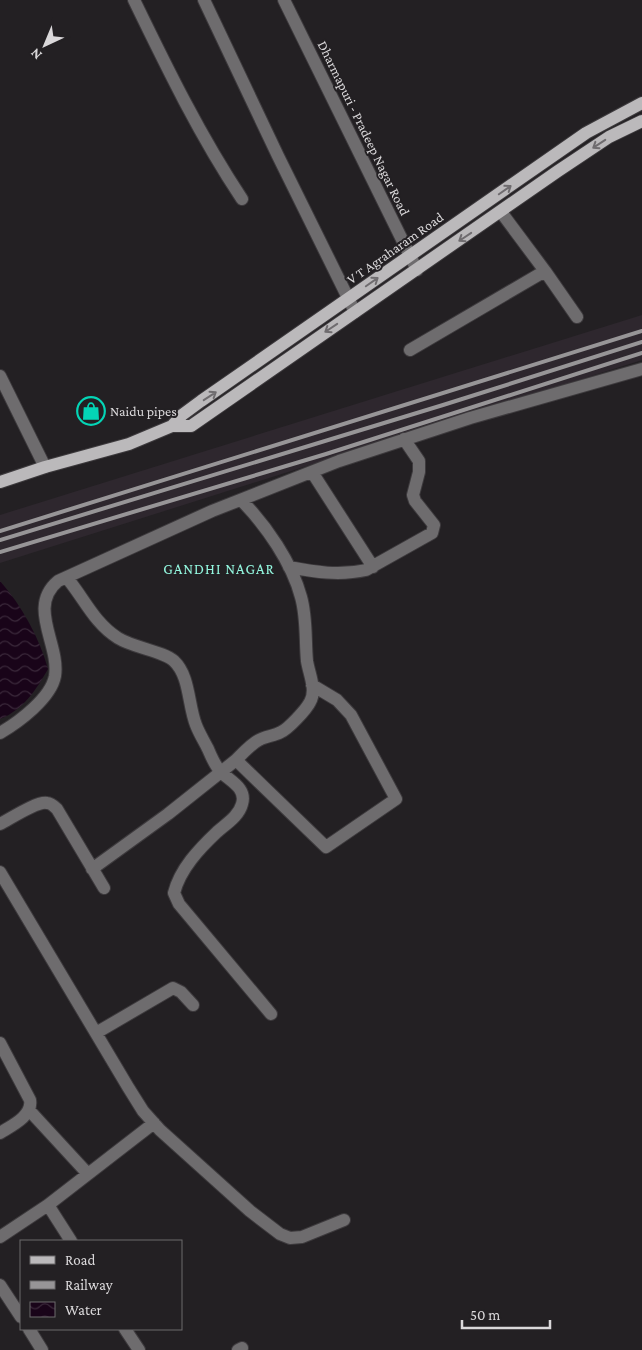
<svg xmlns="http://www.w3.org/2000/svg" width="642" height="1350" font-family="'Crimson Pro',serif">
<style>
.built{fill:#2e272e}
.water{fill:url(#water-waves)}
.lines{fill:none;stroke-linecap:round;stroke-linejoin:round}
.minor-casing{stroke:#3d3a3d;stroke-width:14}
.major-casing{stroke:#3d3a3d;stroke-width:14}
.minor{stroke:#6e6c6e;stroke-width:12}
.major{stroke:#bbb9bb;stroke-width:12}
.rail{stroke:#979597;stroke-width:4}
.oneway{stroke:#6f6c6f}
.labels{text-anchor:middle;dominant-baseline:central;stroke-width:4;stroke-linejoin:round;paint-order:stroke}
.street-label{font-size:14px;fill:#dad8da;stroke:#232023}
.poi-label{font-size:14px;fill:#dad8da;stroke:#232023;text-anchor:start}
.neighbourhood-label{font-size:15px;letter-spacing:1px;fill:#93f7df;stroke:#232023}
</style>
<defs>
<pattern id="water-waves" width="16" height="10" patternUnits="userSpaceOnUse" patternTransform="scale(1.25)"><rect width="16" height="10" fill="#190419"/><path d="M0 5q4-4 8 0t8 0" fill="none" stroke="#3a283a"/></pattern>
</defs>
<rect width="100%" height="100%" fill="#232023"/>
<path class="built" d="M 642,315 L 642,360 L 0,563 L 0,515 Z"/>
<path class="water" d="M 0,581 C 22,606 39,637 48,669 C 36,690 23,710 0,719 Z"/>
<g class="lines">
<defs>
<path id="minor" d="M 134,0 C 167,68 200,136 242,199
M 204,0 L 278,156 L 355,312
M 284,0 L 417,270
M 501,212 L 545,271 L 577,317
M 410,350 L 545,271
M 0,376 L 45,467
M 312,472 L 373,567
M 289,567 C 315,572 339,576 366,570 L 432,533 L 434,525 L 415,501 L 413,495 L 419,472 L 419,461 L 404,439
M 67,578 C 84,598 94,623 118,638 C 134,648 163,651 174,661 C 190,676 188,705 196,725 C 199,733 204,741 208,749 C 211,756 215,766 221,772 C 230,781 247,788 242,804 C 239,816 226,824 217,832 C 199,849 180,869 174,893 L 179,904 L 271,1014
M 0,733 C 19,722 51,698 55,676 C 60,644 27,607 58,581 L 212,511 L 339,461 L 470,418 L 642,369
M 236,760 C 243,753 251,744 259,740 C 266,736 274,736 281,732 C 288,729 306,710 310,702 C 317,690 309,674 307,661 C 305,640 307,618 301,597 C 292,563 266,525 241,500
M 0,824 C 10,819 37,801 47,803 C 51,803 54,806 57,809 L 104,888
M 92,869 L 168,814 L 236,760 L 326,847 L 396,799 L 351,715 L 337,700 L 312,685
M 0,872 L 128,1087 L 143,1111 L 160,1130 L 250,1211 L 280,1234 L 290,1238 L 302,1237 L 344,1220
M 96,1033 L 173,988 L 181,992 L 193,1005
M 0,1043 L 30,1100 C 33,1116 11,1126 0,1133
M 29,1110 L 88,1174
M 48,1205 L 71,1241
M 0,1237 L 48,1205 L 154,1123
M 0,1285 L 21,1317
M 29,1329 L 42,1350
M 125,1329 L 139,1350
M 238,1350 L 242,1348"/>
<path id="major" d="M 172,426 L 182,415 L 201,401 L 586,133 L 642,103
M 0,482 L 45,467 L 129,444 L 172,426 L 191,426 L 558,171 L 609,137 L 642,121"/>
</defs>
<use href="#minor" class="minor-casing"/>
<use href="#major" class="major-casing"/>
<use href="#minor" class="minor"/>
<use href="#major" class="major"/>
<path class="rail" d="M 0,531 L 642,331
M 0,540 L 443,405 L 642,342
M 0,552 L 326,454 L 642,353"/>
</g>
<defs><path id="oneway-shaft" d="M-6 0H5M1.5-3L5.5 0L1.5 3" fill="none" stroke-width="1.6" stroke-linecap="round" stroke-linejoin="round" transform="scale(1.25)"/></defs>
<g class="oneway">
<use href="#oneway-shaft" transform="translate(599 144) rotate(147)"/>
<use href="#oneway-shaft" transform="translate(505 190) rotate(-35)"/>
<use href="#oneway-shaft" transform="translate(465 237) rotate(146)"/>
<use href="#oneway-shaft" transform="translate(372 282) rotate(-35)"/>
<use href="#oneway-shaft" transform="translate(331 328) rotate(146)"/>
<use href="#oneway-shaft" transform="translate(210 396) rotate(-33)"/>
</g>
<defs>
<symbol id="shop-ring" viewBox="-11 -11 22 22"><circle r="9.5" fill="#232023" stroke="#04d5b6" stroke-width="1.5"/><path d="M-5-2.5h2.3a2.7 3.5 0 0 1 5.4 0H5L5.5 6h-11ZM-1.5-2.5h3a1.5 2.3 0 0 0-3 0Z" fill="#04d5b6"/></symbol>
</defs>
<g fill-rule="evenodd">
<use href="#shop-ring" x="75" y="395" width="32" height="32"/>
</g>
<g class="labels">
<g class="street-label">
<text transform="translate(364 128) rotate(64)">Dharmapuri - Pradeep Nagar Road</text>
<text transform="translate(395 248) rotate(-35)">V T Agraharam Road</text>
</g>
<g class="poi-label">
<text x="110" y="411">Naidu pipes</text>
</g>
<g class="neighbourhood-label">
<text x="219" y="569">GANDHI NAGAR</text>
</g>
</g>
<rect x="20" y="1240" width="162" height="90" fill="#232023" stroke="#6c6a6c"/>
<rect x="30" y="1256" width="25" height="8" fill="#bbb9bb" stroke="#6c6a6c"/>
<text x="65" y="1265" font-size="15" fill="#dad8da">Road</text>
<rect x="30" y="1281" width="25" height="8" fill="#979597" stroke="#6c6a6c"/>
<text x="65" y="1290" font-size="15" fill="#dad8da">Railway</text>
<rect x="30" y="1302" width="25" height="15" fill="url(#water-waves)" stroke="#6c6a6c"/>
<text x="65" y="1315" font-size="15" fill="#dad8da">Water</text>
<g transform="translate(45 45) rotate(224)" stroke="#232023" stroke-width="4" paint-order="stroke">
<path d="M0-4L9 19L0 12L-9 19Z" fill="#dad8da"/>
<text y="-8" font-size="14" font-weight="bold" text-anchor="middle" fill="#dad8da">N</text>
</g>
<path d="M462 1320v8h88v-8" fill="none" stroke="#dad8da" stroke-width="2.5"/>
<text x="470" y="1320" font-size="15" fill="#dad8da" stroke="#232023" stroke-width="4" paint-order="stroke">50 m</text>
</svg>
